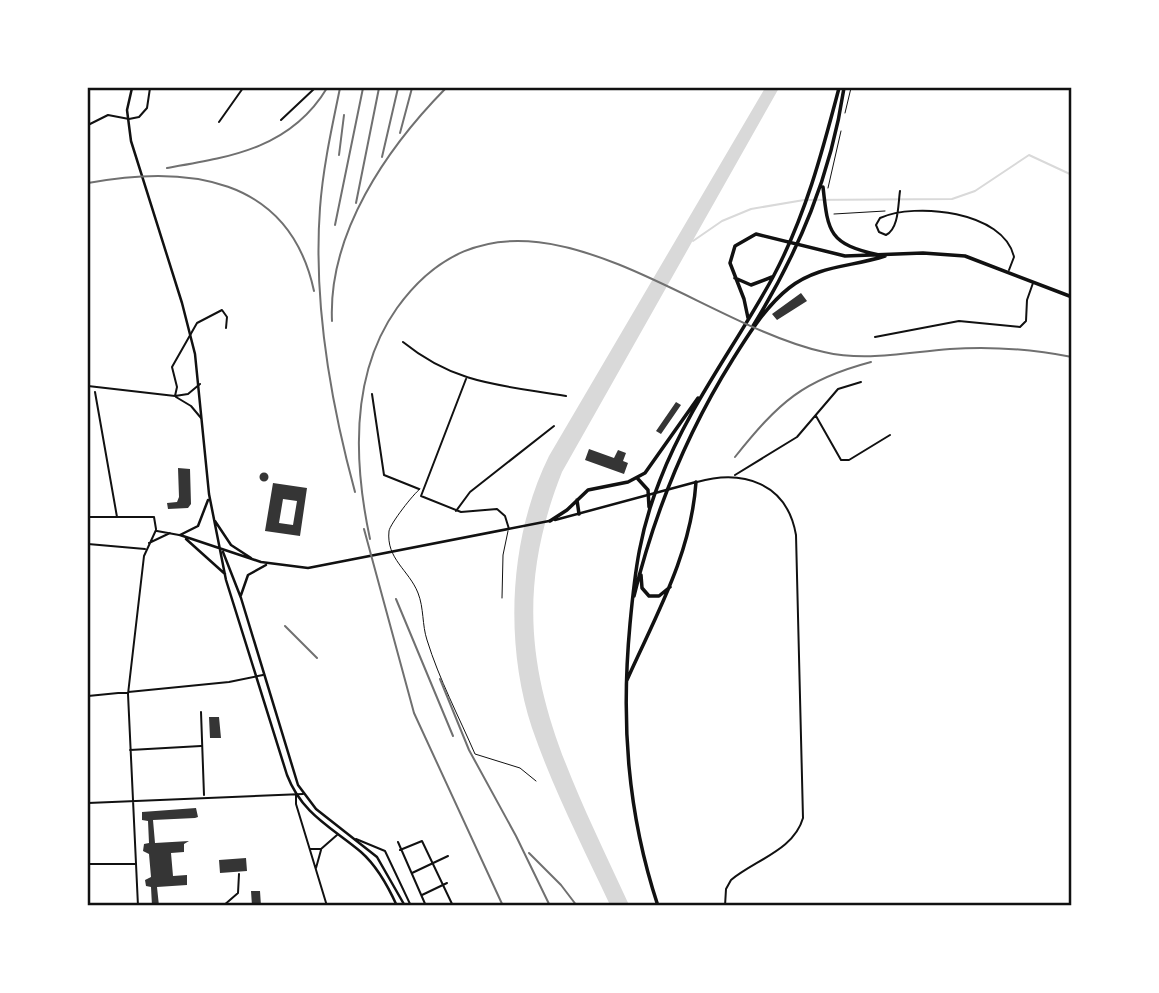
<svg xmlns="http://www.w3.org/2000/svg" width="1159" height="993" font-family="'IBM Plex Sans',sans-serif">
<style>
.water{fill:#d9d9d9}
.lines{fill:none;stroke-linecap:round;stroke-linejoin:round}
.stream{stroke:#d9d9d9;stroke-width:2}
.building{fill:#353535;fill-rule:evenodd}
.path{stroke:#111;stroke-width:1}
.service{stroke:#111;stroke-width:1}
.pedestrian{stroke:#111;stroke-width:2}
.minor{stroke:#111;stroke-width:2}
.tertiary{stroke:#111;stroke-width:2.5}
.primary{stroke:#111;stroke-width:3.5}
.rail{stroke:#707070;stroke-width:2}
.neatline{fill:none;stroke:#111;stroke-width:2.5}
</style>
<rect width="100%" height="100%" fill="#fff"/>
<path class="water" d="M 765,88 L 779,88 L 562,472 C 494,643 559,752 629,905 L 610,905 C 583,847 553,789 532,728 C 504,643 509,537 549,456 Z"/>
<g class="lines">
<path class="stream" d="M 693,241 L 722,221 L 751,209 L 804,200 L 952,199 L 975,191 L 1029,155 L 1072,175"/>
</g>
<path class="building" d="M 801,293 L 807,301 L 777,320 L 772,314 Z
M 676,402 L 681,405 L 661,434 L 656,431 Z
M 589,449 L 614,458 L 618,450 L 626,453 L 623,461 L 628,463 L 624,474 L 585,460 Z
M 178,468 L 190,469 L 191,504 L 188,508 L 168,509 L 167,503 L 177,502 L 179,497 Z
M259.5 477a4.5 4.5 0 1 1 9 0a4.5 4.5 0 1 1-9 0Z
M 273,483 L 307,488 L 300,536 L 265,531 ZM 283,499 L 297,501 L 293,525 L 279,523 Z
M 209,717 L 219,717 L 221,738 L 210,738 Z
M 196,808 L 198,817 L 195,818 L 153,820 L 155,843 L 189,841 L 184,844 L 184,852 L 171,853 L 173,876 L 187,875 L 187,885 L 157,887 L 159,906 L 152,906 L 151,887 L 146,886 L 145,880 L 151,877 L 149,854 L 143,851 L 144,844 L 149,843 L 148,821 L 142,820 L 142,812 Z
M 246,858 L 247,871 L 220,873 L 219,860 Z
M 251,891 L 260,891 L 261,906 L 252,906 Z"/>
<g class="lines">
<path class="path" d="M 845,113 L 851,88
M 828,188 L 841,131
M 834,214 L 885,211"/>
<path class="service" d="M 420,489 C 414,493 390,524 389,531 C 386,559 409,570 418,593 C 424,608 422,625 427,640 C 439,679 459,717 475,754 L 520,768 L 536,781
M 502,598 L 503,555 L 508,531"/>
<path class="pedestrian" d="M 95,392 L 117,517
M 88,517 L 153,517
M 398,842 L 426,906
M 400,850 L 422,841 L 453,906
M 412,873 L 448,856
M 422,895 L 447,883"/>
<path class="minor" d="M 281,120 L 315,88
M 219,122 L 243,88
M 88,125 L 108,115 L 129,119 L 139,117 L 147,108 L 150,88
M 900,191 C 898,204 899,229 886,235 L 879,232 L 876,225 L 880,218 C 915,202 1004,211 1014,257 L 1009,270
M 875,337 L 959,321 L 1020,327 L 1026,321 L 1027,300 L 1033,283
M 403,342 C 456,385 502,385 566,396
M 466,379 L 421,496 L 461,512 L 497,509 L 505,516 L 509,529
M 88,386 L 175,396 L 188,394 L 200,384
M 372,394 L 384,475 L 419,489
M 175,396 L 177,387 L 172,367 L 197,323 L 222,310 L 227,317 L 226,328
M 176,397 L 191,406 L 201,418
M 816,416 L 841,460 L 849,460 L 890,435
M 735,475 L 797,437 L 838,389 L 861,382
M 697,482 C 743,469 787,483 796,535 L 803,818 C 794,850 755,860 731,880 L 726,889 L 725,906
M 456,511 L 470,492 L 554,426
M 154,517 L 156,529
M 157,531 L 179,535
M 149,543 L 170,533
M 88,544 L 145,549
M 88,696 L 229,682 L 263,675
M 201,712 L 204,795
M 130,750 L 201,746
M 296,795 L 296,804 L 327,906
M 88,803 L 303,794
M 356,839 L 385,851 L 411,906
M 310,849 L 321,849 L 337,835
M 88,864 L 135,864
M 316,868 L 321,850
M 138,906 L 128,694 L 144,556 L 156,530
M 223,906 L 238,893 L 239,874"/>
<path class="tertiary" d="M 132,88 L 127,110 L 131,141 L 182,303 L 195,354 L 209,494 L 226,580 L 287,775 C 302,814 331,827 361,852 C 377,866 388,886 397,906
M 555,520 L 696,482
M 215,521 L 231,545 L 251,558
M 180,535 L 261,562 L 308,568 L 549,521
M 180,535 L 198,526 L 208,500
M 186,539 L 225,574
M 223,552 L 241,598 L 298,785 L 316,809 L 377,857 L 405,906
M 241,595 L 248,575 L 266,565"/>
<path class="primary" d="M 823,187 C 828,233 829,244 879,255
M 735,278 L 751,285 L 772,277
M 748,318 L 744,299 L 730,263 L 735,246 L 756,234 L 845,256 L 923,253 L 965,256 L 1072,297
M 753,326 C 799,251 831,175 844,88
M 638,479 L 648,490 L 649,507
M 577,500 L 579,514
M 550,521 L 567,510 L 588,490 L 628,482 L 645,473 L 698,398
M 641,575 L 642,588 L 649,596 L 659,596 L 670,587
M 634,596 C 655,510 686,434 733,359 C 748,335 766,306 789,288 C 818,265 852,267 885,256
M 627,680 C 656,615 691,555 696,482
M 658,906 C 627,812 621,721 630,624 C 635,570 640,530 660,480 C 688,407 736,345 773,277 C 805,217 822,153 839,88"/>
<path class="rail" d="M 340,88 C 332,127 323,167 320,208 C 313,303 330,400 355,492
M 400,133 L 412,88
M 339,155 L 344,115
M 382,157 L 398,88
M 167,168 C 231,157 291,148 327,88
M 88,183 C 185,165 289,175 314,291
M 356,203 L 379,88
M 335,225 L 363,88
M 332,321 C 328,233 387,148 446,88
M 735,457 C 779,402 803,380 871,362
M 364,529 L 414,713 L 503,906
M 370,539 C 354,464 350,374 397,308 C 513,147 690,323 824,352 C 866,362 908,352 950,349 C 991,346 1031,349 1072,357
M 396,599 L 453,736
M 285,626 L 317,658
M 440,679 L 469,750 L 516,836 L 550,906
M 529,853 L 561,885 L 577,906"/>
</g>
<rect width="1159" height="993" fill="none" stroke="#ffffff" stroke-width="178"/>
<rect x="89" y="89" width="981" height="815" class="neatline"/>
</svg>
